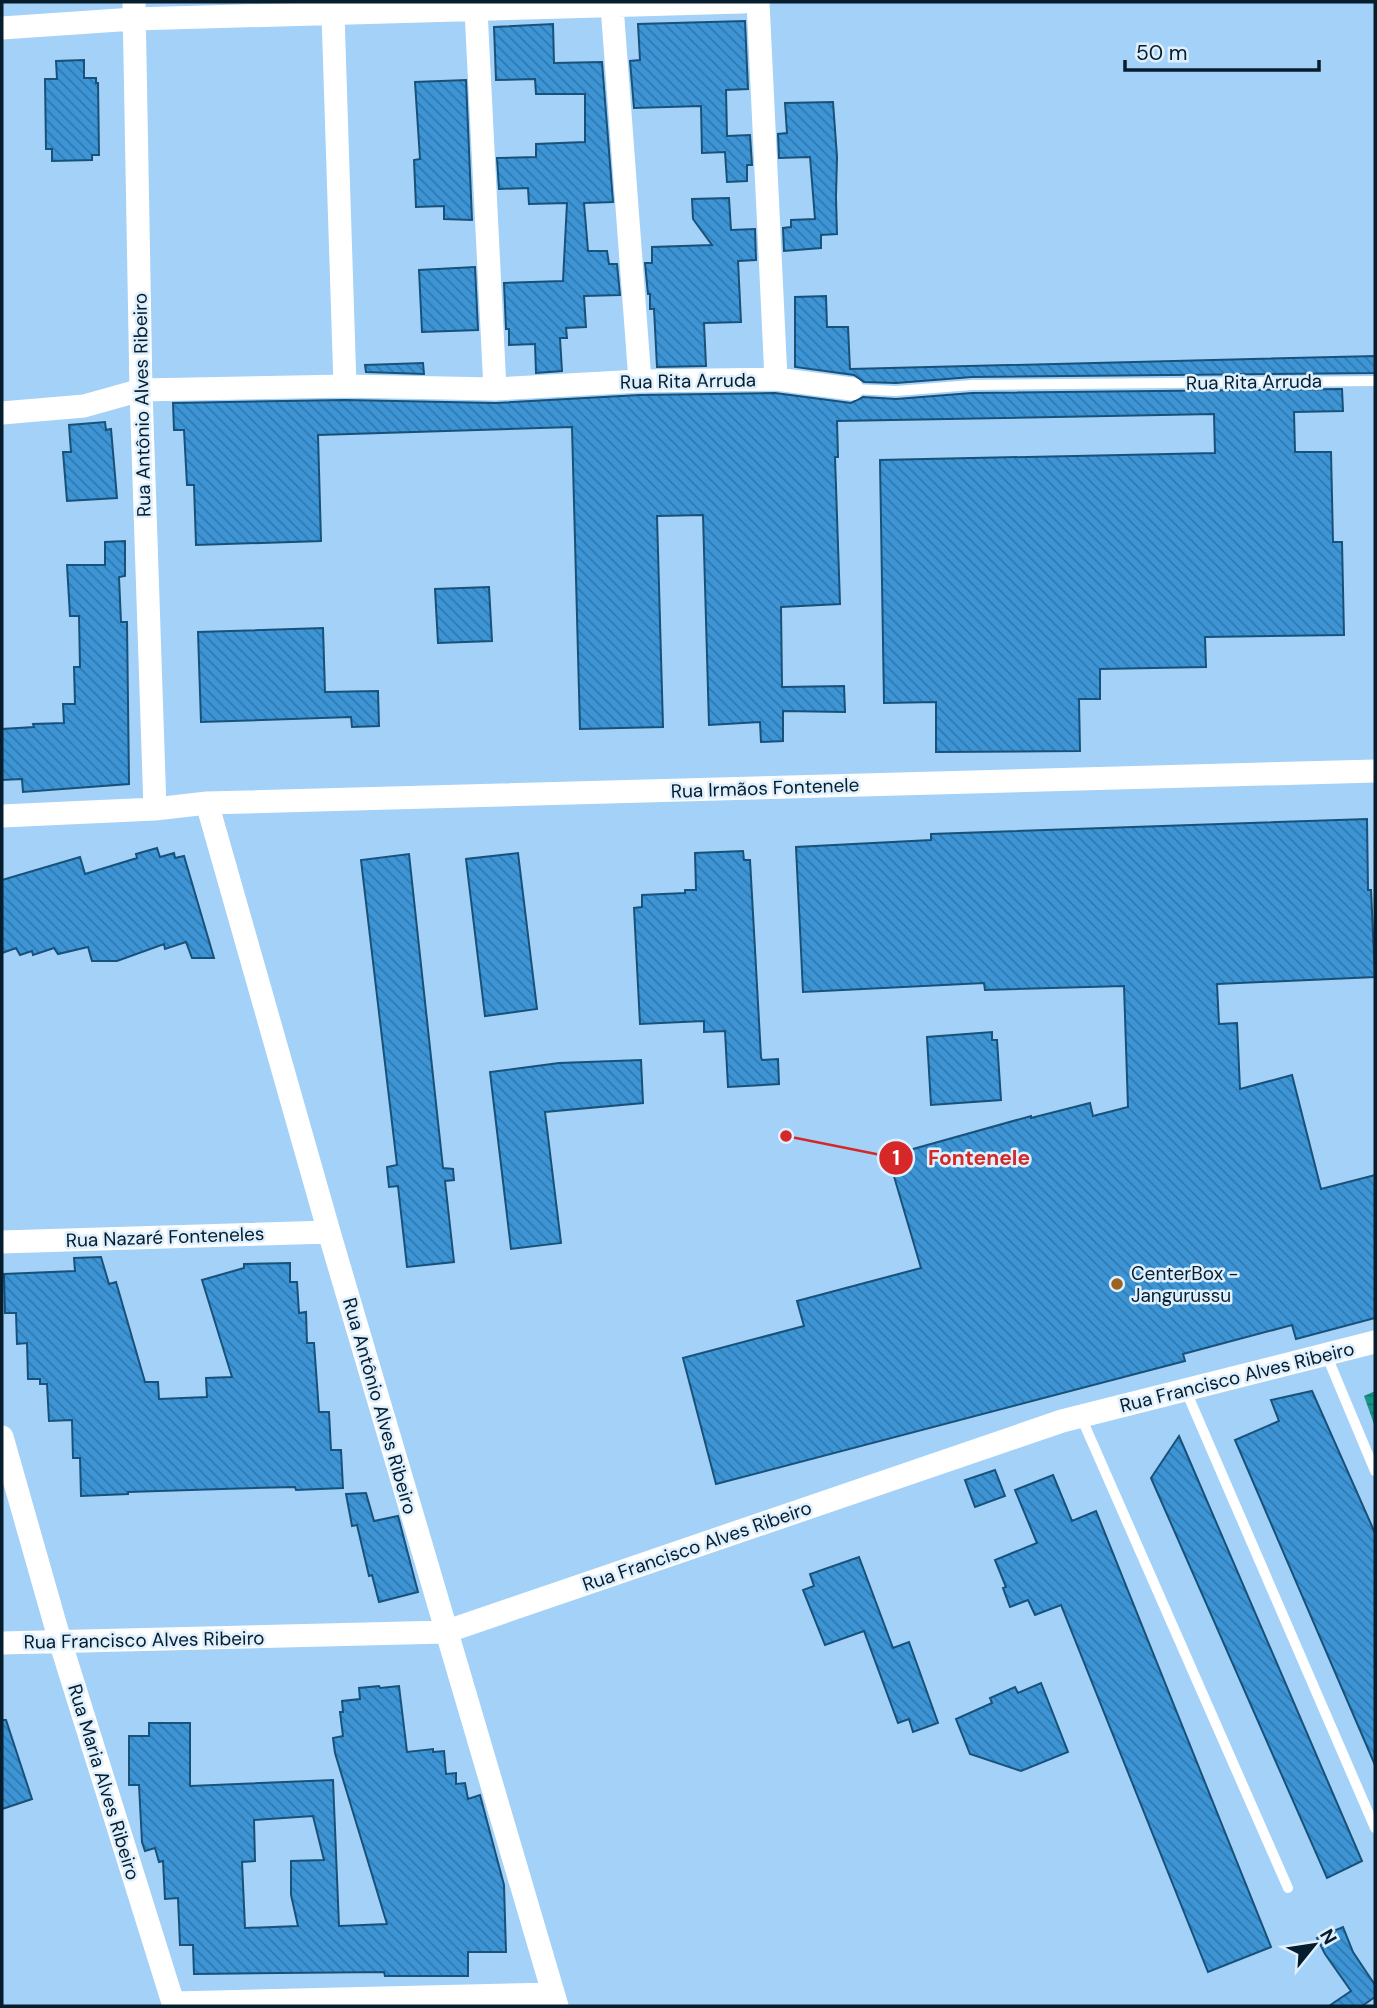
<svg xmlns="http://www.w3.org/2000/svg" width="1377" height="2008" font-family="'DM Sans',sans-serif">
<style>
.water{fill:url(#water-rules)}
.building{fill:url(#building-back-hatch);stroke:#185179;stroke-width:2;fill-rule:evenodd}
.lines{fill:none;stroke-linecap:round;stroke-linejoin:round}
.lane{stroke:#fff;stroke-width:10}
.street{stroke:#fff;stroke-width:23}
.poi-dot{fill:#9c6222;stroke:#deeffd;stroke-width:2.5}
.labels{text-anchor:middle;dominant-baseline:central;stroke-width:5;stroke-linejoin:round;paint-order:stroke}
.street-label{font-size:19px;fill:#061d2e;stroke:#deeffd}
.poi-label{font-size:19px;fill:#061d2e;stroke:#deeffd;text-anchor:start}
.leader{fill:none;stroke:#d62828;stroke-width:2.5}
.callout-dot{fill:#d62828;stroke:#deeffd;stroke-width:2.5}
.mark-label{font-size:21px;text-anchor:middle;font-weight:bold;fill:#fff}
.callout-label{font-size:21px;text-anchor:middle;font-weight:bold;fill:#d62828;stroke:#deeffd;stroke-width:5;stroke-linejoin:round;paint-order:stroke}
</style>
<defs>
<pattern id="water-rules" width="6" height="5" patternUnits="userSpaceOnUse" patternTransform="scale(1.75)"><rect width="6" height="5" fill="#19968a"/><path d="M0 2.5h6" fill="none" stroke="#147a71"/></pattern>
<pattern id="building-back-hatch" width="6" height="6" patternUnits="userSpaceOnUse" patternTransform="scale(1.75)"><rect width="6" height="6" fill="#3d95d6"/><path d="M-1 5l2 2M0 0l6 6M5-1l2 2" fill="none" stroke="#3179ae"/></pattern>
</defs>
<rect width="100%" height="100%" fill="#a4d1f7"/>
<path class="water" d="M 1375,1391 L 1375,1427 L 1364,1396 Z"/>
<path class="building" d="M 745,21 L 748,89 L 726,90 L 727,136 L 750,135 L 752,165 L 747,165 L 747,181 L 727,182 L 725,152 L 702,153 L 701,106 L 634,108 L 630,61 L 640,60 L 638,24 Z
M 553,24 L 554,63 L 602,62 L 613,202 L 584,203 L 588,251 L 607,251 L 609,264 L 617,264 L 620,295 L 584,296 L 586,327 L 566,328 L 567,338 L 560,338 L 562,371 L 536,373 L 535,344 L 509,345 L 509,329 L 506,329 L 504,283 L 563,281 L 567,203 L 529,204 L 528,188 L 499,189 L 497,158 L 536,157 L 536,144 L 585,142 L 585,94 L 536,94 L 535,79 L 496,80 L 494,27 Z
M 84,60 L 84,78 L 96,78 L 96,83 L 98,83 L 99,155 L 92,155 L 92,160 L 52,161 L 52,149 L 46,149 L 45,79 L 57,79 L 56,61 Z
M 466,80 L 472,220 L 444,219 L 444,206 L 416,207 L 414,160 L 420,159 L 415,82 Z
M 833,102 L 837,157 L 836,197 L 837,234 L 821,235 L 821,248 L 784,251 L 783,228 L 791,227 L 791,220 L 815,219 L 810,157 L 779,158 L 778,134 L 787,133 L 785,103 Z
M 729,198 L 731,230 L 755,229 L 756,260 L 738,261 L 741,322 L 704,323 L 706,366 L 657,367 L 654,309 L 650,309 L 650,294 L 648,294 L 645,263 L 652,263 L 652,247 L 712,245 L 693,219 L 692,199 Z
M 475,267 L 478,330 L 422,332 L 419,270 Z
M 826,296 L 827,327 L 848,327 L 850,369 L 1375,356 L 1375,373 L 972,377 L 896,383 L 864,382 L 854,375 L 795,367 L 795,297 Z
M 423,363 L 424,374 L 366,372 L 365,365 Z
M 1342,389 L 1343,411 L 1294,412 L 1295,452 L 1331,452 L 1333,542 L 1342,542 L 1344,635 L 1205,637 L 1206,667 L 1100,669 L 1100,699 L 1079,699 L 1080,751 L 936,752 L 936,702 L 884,703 L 880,460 L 1215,453 L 1214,414 L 837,421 L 838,457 L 835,457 L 840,604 L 781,607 L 782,687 L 844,686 L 845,712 L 783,711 L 783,741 L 761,742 L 760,722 L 709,725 L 703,515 L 657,516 L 663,727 L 580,729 L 572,427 L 318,435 L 321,541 L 196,545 L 194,485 L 187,485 L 184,430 L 174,430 L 173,403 L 345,400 L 496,403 L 640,395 L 775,393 L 851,403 L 863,397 L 896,399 L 972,393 Z
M 105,422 L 106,430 L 111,429 L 117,498 L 67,501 L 63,452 L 71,452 L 69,425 Z
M 125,541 L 125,576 L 119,577 L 121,622 L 127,622 L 129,784 L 23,792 L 22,779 L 2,780 L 2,729 L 34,727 L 33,724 L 64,723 L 63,704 L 75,704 L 74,667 L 80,667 L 79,616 L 70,616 L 67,565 L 105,565 L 105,542 Z
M 489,587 L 492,641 L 438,643 L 435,589 Z
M 323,628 L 325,692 L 378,691 L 379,726 L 352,727 L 351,717 L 201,722 L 198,632 Z
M 1367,819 L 1368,890 L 1371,890 L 1375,977 L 1217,984 L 1219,1024 L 1237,1023 L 1240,1089 L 1292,1075 L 1321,1189 L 1375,1175 L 1375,1318 L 1296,1339 L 1292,1325 L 1183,1354 L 1185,1361 L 716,1484 L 683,1358 L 804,1326 L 797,1301 L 921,1268 L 888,1156 L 1031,1116 L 1031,1118 L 1090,1103 L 1093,1116 L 1128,1107 L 1124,986 L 985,990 L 984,983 L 803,992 L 796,847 L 931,840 L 931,834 Z
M 157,848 L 160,857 L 174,853 L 175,858 L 184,856 L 214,958 L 192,958 L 186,942 L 165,949 L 164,944 L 117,961 L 92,961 L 88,947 L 58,954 L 54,948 L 33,955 L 32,951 L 20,955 L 16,948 L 2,953 L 2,880 L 80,857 L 85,874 L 137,858 L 136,854 Z
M 743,851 L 744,860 L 750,860 L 761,1057 L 762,1060 L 778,1059 L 779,1084 L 728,1087 L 725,1031 L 704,1032 L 704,1021 L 640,1024 L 634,908 L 642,907 L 642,895 L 685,893 L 685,890 L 696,890 L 695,853 Z
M 518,853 L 537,1009 L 485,1016 L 466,859 Z
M 409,854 L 443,1168 L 453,1169 L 454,1180 L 445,1181 L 454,1262 L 407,1267 L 398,1186 L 389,1187 L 387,1167 L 397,1165 L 361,860 Z
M 992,1032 L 992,1040 L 997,1040 L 1001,1100 L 931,1105 L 927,1037 Z
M 641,1060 L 643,1103 L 545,1112 L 561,1243 L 511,1249 L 490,1072 L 559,1063 Z
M 101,1257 L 109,1284 L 116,1282 L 145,1382 L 158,1382 L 159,1399 L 207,1397 L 206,1378 L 232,1377 L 202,1280 L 244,1268 L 244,1264 L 290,1263 L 290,1282 L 297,1282 L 299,1313 L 306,1312 L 307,1343 L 314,1343 L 319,1412 L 329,1412 L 331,1450 L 341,1450 L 343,1488 L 296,1490 L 295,1487 L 222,1489 L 128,1492 L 128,1494 L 81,1496 L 80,1458 L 73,1458 L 72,1420 L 49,1421 L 47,1384 L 40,1384 L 40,1379 L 28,1379 L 27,1343 L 17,1344 L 16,1313 L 5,1313 L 4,1274 L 75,1271 L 74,1258 Z
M 1312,1391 L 1375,1533 L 1375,1765 L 1235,1440 L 1279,1421 L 1271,1400 Z
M 1179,1436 L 1362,1861 L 1327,1878 L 1151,1478 Z
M 995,1470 L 1005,1496 L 975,1507 L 965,1480 Z
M 1053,1475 L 1072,1521 L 1096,1511 L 1271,1947 L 1208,1972 L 1061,1605 L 1035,1615 L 1028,1600 L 1010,1607 L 1003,1588 L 1006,1587 L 995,1560 L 1037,1543 L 1015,1490 Z
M 366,1493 L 374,1521 L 398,1516 L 418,1592 L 379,1602 L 372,1575 L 369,1576 L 357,1525 L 352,1526 L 346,1494 Z
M 859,1557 L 893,1648 L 909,1642 L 938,1723 L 913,1732 L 909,1719 L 898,1723 L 864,1631 L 825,1645 L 803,1590 L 814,1586 L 810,1574 Z
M 1041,1683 L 1068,1752 L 1021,1771 L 970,1754 L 956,1719 L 992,1703 L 990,1698 L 1015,1687 L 1018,1693 Z
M 379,1686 L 380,1688 L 399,1686 L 407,1752 L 433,1749 L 433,1752 L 444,1751 L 446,1774 L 456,1773 L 456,1784 L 465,1783 L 468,1799 L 480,1795 L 504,1885 L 506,1952 L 468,1952 L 468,1976 L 385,1976 L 384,1972 L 194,1974 L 193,1945 L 180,1945 L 178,1898 L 165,1899 L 163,1861 L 159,1862 L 155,1848 L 145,1851 L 142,1842 L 139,1785 L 129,1785 L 129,1736 L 149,1736 L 149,1723 L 190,1723 L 190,1786 L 333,1780 L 339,1926 L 387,1924 L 335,1753 L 333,1738 L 343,1736 L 340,1712 L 343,1712 L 342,1701 L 360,1699 L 359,1688 ZM 313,1816 L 324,1860 L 291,1861 L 291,1895 L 298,1926 L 245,1928 L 242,1862 L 255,1861 L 254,1820 Z
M 2,1720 L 6,1720 L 32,1799 L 2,1809 Z
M 1343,1927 L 1353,1952 L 1375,1985 L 1375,1997 L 1362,2006 L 1329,2006 L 1351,1991 L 1325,1954 L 1317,1938 Z"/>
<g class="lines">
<path class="lane" d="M 852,389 L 896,391 L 972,385 L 1375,381
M 1326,1354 L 1375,1471
M 1186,1391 L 1375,1828
M 1081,1417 L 1288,1888"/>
<path class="street" d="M 134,2 L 141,390 L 155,809
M 758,2 L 776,379
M 612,6 L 640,381
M 476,10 L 495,389
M 333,14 L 345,386
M 2,28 L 134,19 L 743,2
M 2,413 L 84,406 L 141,390 L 345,386 L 495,389 L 640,381 L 776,379 L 852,389
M 207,803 L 329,1232 L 557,2006
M 2,816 L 155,809 L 207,803 L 1375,771
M 2,1242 L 329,1232
M 2,1437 L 60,1641 L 174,2006
M 2,1643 L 445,1632 L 1062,1421 L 1375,1342
M 173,2003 L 553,1994"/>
</g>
<circle class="poi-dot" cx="1117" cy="1284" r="7"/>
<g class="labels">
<g class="street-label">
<text transform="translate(688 381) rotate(-1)">Rua Rita Arruda</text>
<text transform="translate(1254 382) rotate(-1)">Rua Rita Arruda</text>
<text transform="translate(142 405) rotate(-91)">Rua Antônio Alves Ribeiro</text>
<text transform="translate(765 788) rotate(-2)">Rua Irmãos Fontenele</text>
<text transform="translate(165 1237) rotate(-2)">Rua Nazaré Fonteneles</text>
<text transform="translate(1237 1377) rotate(-14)">Rua Francisco Alves Ribeiro</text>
<text transform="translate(380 1406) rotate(74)">Rua Antônio Alves Ribeiro</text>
<text transform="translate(697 1546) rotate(-19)">Rua Francisco Alves Ribeiro</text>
<text transform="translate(144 1640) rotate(-1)">Rua Francisco Alves Ribeiro</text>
<text transform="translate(104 1782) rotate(73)">Rua Maria Alves Ribeiro</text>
</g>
<g class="poi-label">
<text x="1131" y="1273">CenterBox -<tspan x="1131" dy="22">Jangurussu</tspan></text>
</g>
</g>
<path class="leader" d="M786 1136L896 1158"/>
<g class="callout-dot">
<circle cx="786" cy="1136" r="7"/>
<circle cx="896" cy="1158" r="18"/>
</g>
<g class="mark-label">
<text x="896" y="1165">1</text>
</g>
<g class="callout-label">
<text x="979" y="1165">Fontenele</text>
</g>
<rect width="1377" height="2008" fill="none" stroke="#061d2e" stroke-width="7"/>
<g transform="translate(1314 1945) rotate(60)" stroke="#deeffd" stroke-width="5" paint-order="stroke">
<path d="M0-5L12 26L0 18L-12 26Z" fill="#061d2e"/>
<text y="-10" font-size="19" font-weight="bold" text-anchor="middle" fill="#061d2e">N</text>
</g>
<path d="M1125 60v10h194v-10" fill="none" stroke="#061d2e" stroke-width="3.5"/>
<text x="1136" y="60" font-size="21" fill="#061d2e" stroke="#deeffd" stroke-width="5" paint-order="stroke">50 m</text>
</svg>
